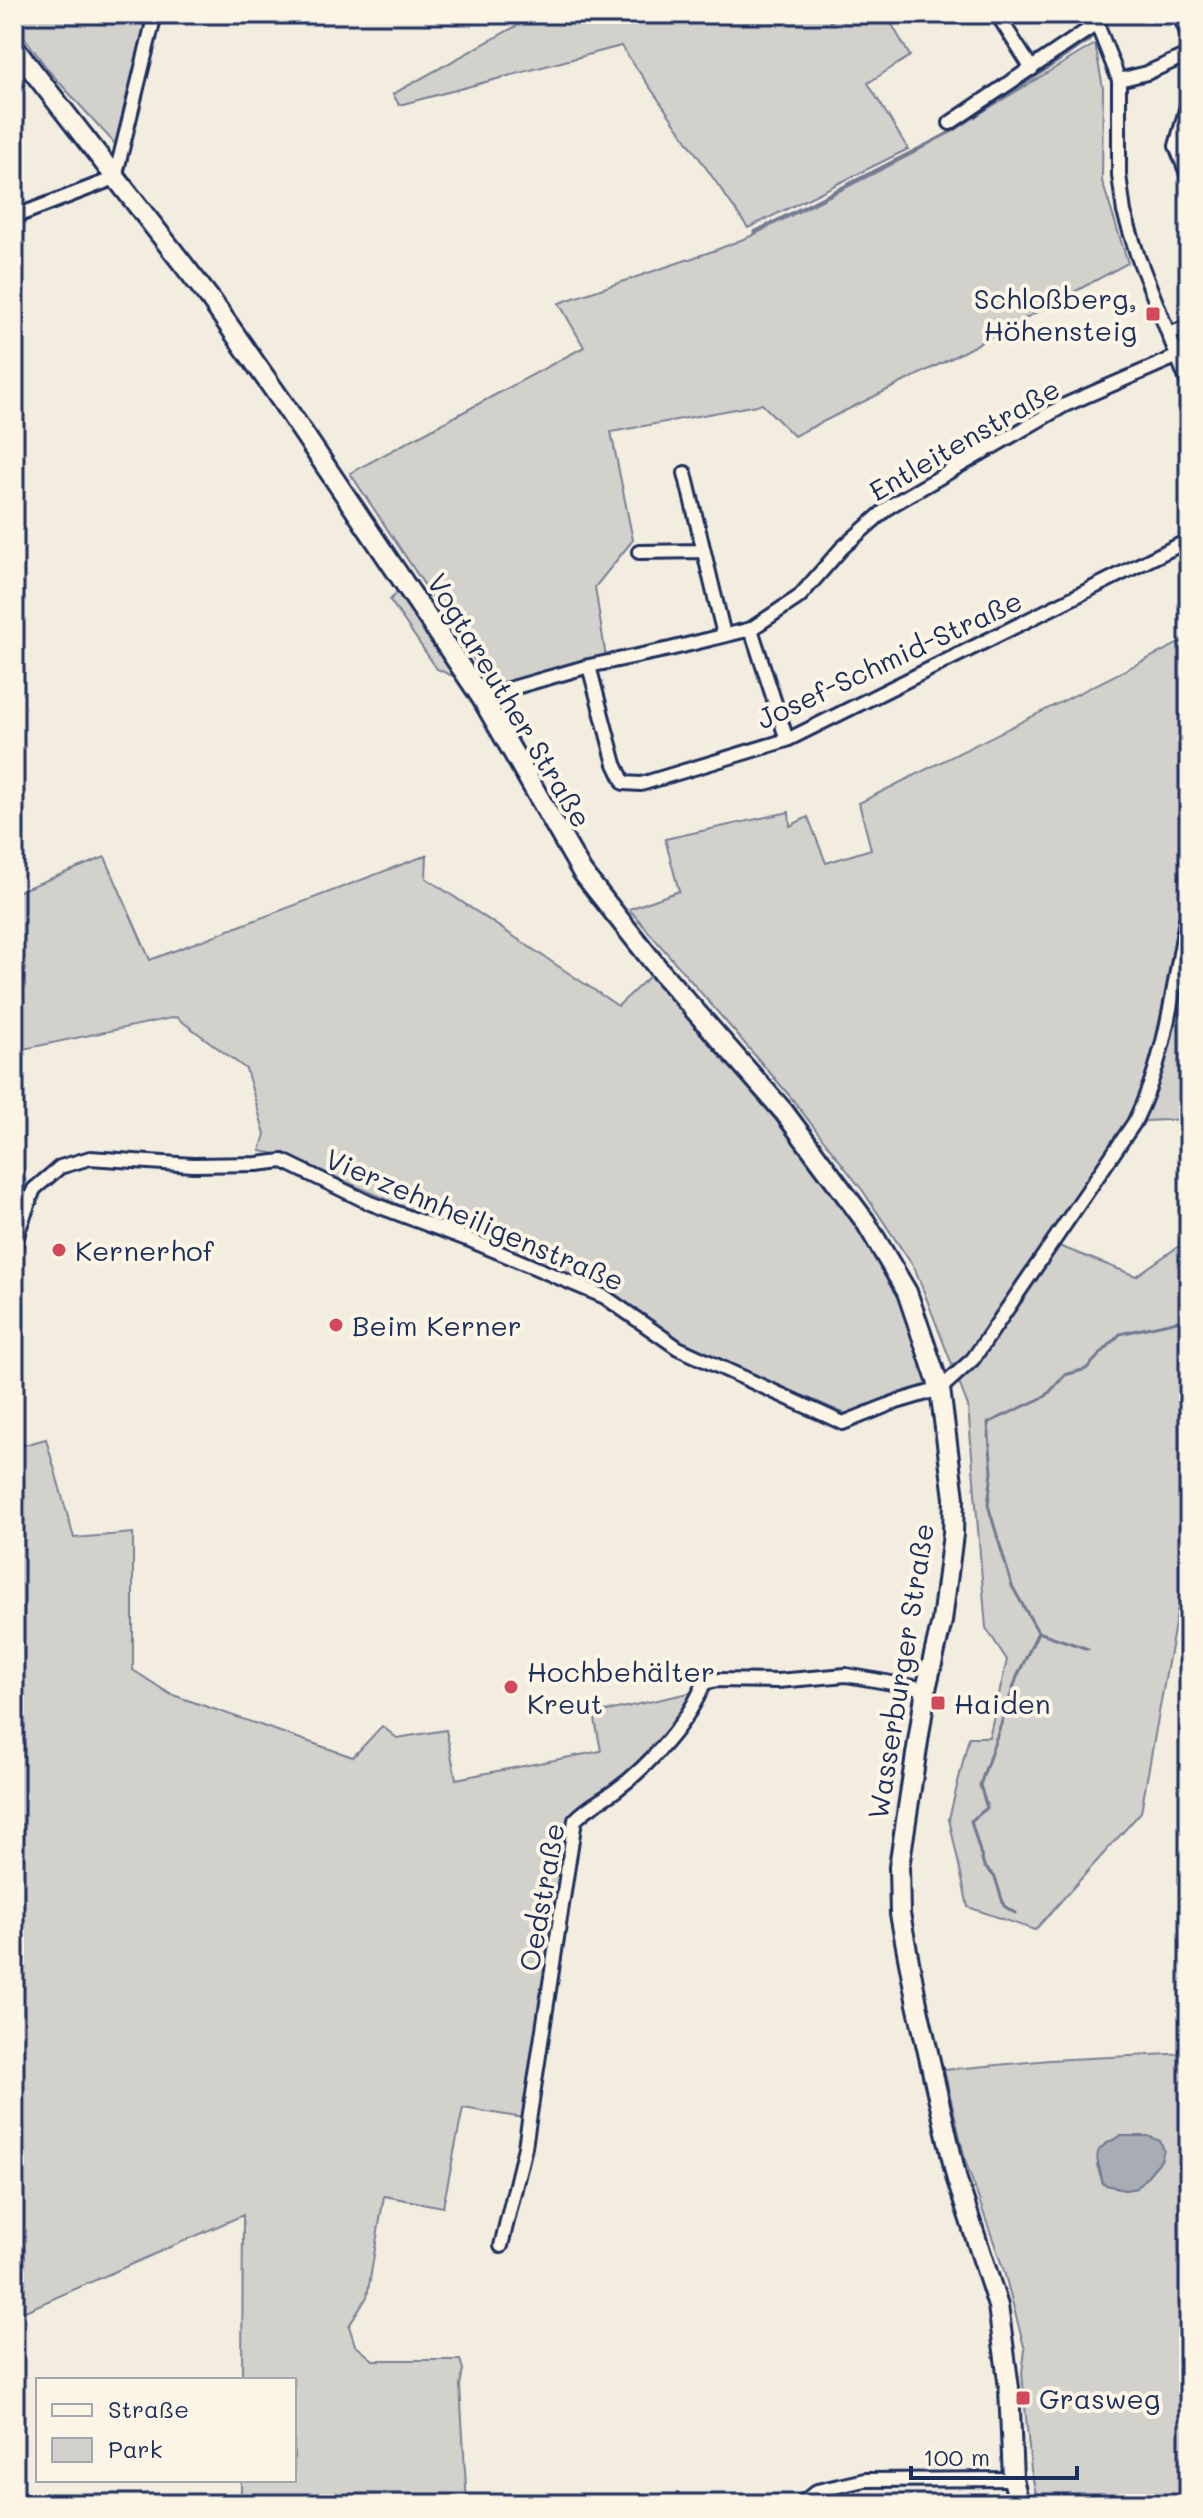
<svg xmlns="http://www.w3.org/2000/svg" width="1203" height="2518" font-family="Mali,sans-serif">
<style>
.green{fill:#d3d1cc;stroke:#778095;stroke-width:2;fill-rule:evenodd}
.water{fill:#a9acb3;stroke:#707a91;stroke-width:2}
.lines{fill:none;stroke-linecap:round;stroke-linejoin:round}
.stream{stroke:#707a91;stroke-width:3}
.minor-casing{stroke:#1b2f5e;stroke-width:18}
.secondary-casing{stroke:#1b2f5e;stroke-width:24}
.minor{stroke:#fcf5e5;stroke-width:12}
.secondary{stroke:#fcf5e5;stroke-width:18}
.poi-dot{fill:#d1495b;stroke:#fcf5e5;stroke-width:3}
.labels{text-anchor:middle;dominant-baseline:central;stroke-width:8;stroke-linejoin:round;paint-order:stroke}
.poi-label{font-size:28px;fill:#1b2f5e;stroke:#fcf5e5;text-anchor:start}
.street-label{font-size:28px;fill:#1b2f5e;stroke:#fcf5e5}
</style>
<rect width="100%" height="100%" fill="#f3ede0"/>
<filter id="ink" filterUnits="userSpaceOnUse"><feTurbulence type="fractalNoise" baseFrequency=".0125" numOctaves="2"/><feDisplacementMap in="SourceGraphic" scale="16" xChannelSelector="R" yChannelSelector="G"/><feConvolveMatrix kernelMatrix="1 2 1 2 8 2 1 2 1" color-interpolation-filters="sRGB"/></filter>
<g filter="url(#ink)">
<path class="green" d="M 14,14 L 149,14 L 116,145 L 49,71 L 14,23 Z
M 538,14 L 825,14 L 830,22 L 844,14 L 886,14 L 910,56 L 868,83 L 908,149 L 748,228 L 621,46 L 399,105 L 393,94 Z
M 1095,44 L 1103,88 L 1102,181 L 1128,263 L 946,361 L 794,436 L 762,404 L 611,432 L 633,540 L 595,587 L 606,658 L 491,685 L 350,473 L 584,347 L 559,303 L 716,250 L 751,236 L 912,154 Z
M 399,590 L 457,678 L 437,669 L 390,600 Z
M 1189,638 L 1189,1119 L 1145,1121 L 1059,1246 L 1136,1276 L 1189,1239 L 1189,1547 L 1141,1812 L 1035,1930 L 968,1907 L 949,1819 L 969,1737 L 989,1737 L 1007,1660 L 986,1628 L 968,1406 L 915,1269 L 863,1191 L 789,1095 L 629,909 L 679,891 L 665,839 L 789,812 L 790,826 L 808,817 L 826,863 L 871,849 L 859,803 Z
M 427,855 L 426,878 L 618,1006 L 652,974 L 775,1119 L 855,1223 L 898,1297 L 930,1384 L 846,1414 L 682,1344 L 606,1292 L 445,1225 L 287,1156 L 260,1151 L 265,1134 L 246,1069 L 176,1017 L 23,1049 L 14,1100 L 14,893 L 105,857 L 150,960 Z
M 14,1115 L 27,1191 L 14,1242 Z
M 46,1439 L 74,1538 L 133,1533 L 133,1670 L 170,1694 L 353,1757 L 382,1726 L 397,1738 L 446,1730 L 456,1779 L 601,1751 L 594,1714 L 698,1691 L 664,1739 L 611,1790 L 585,1803 L 567,1823 L 524,2118 L 463,2108 L 443,2207 L 384,2196 L 367,2297 L 349,2326 L 355,2345 L 373,2360 L 460,2360 L 463,2369 L 460,2386 L 467,2504 L 241,2504 L 241,2480 L 294,2480 L 294,2380 L 242,2380 L 243,2215 L 14,2316 L 14,1442 L 16,1447 Z
M 1189,2053 L 1189,2504 L 1038,2504 L 1031,2470 L 1022,2373 L 1025,2350 L 1004,2271 L 966,2163 L 944,2070 L 1050,2060 ZM 1161,2160 L 1137,2188 L 1124,2190 L 1103,2184 L 1097,2165 Z"/>
<path class="water" d="M 1121,2136 L 1148,2136 L 1160,2141 L 1164,2150 L 1161,2160 L 1137,2188 L 1124,2190 L 1103,2184 C 1098,2155 1087,2151 1121,2136 Z"/>
<g class="lines">
<path class="stream" d="M 754,232 L 953,131 L 1090,40
M 1038,1632 L 1088,1649
M 1015,1913 L 1004,1906 L 995,1877 L 984,1866 L 971,1821 L 987,1808 L 980,1785 L 1017,1677 L 1038,1632 L 1012,1586 L 988,1505 L 992,1472 L 988,1423 L 1046,1396 L 1065,1375 L 1086,1369 L 1120,1334 L 1182,1320 L 1189,1314"/>
<defs>
<path id="minor" d="M 997,14 L 1032,69
M 1093,14 L 1119,80 L 1119,175 L 1124,212 L 1138,257 L 1189,386
M 1179,14 L 1189,37
M 1119,80 L 1147,73 L 1189,54
M 1189,99 L 1176,146 L 1189,179
M 950,123 L 1098,23
M 14,217 L 115,178 L 155,14
M 1169,334 L 1189,326
M 685,473 L 724,635
M 639,552 L 704,551
M 751,629 L 787,740
M 589,666 L 615,764 L 624,783 L 641,784 L 787,740 L 1189,540
M 481,697 L 589,666 L 670,649 L 751,629 L 799,597 L 842,548 L 890,506 L 1065,405 L 1178,356
M 14,1251 L 19,1229 L 34,1189 L 60,1167 L 90,1158 L 193,1165 L 257,1164 L 283,1161 L 370,1203 L 467,1239 L 605,1297 L 678,1348 L 843,1423 L 893,1403 L 940,1389 L 973,1359 L 1134,1123 C 1169,1053 1173,981 1189,906
M 501,2246 L 525,2147 L 575,1820 C 591,1804 600,1802 616,1790 C 649,1766 689,1721 704,1683 L 717,1680 L 778,1681 L 846,1675 L 926,1689
M 801,2504 L 817,2491 L 865,2480 L 1013,2479"/>
<path id="secondary" d="M 14,47 L 211,300 L 283,403 L 481,697 L 582,872 L 661,972 L 784,1112 L 865,1221 L 907,1292 L 940,1389 L 954,1498 L 953,1534 L 942,1621 L 926,1689 L 899,1867 L 900,1914 L 917,2004 L 957,2180 L 998,2306 L 1009,2388 L 1013,2479 L 1019,2504"/>
</defs>
<use href="#minor" class="minor-casing"/>
<use href="#secondary" class="secondary-casing"/>
<use href="#minor" class="minor"/>
<use href="#secondary" class="secondary"/>
</g>
</g>
<g class="poi-dot">
<rect x="1145" y="306" width="16" height="16" rx="4"/>
<circle cx="59" cy="1250" r="8"/>
<circle cx="336" cy="1325" r="8"/>
<circle cx="511" cy="1687" r="8"/>
<rect x="930" y="1695" width="16" height="16" rx="4"/>
<rect x="1015" y="2390" width="16" height="16" rx="4"/>
</g>
<g class="labels">
<g class="poi-label">
<text x="1137" y="298" text-anchor="end">Schloßberg,<tspan x="1137" dy="32">Höhensteig</tspan></text>
<text x="75" y="1250">Kernerhof</text>
<text x="352" y="1325">Beim Kerner</text>
<text x="527" y="1671">Hochbehälter<tspan x="527" dy="32">Kreut</tspan></text>
<text x="954" y="1703">Haiden</text>
<text x="1039" y="2398">Grasweg</text>
</g>
<g class="street-label">
<text transform="translate(964 439) rotate(-30)">Entleitenstraße</text>
<text transform="translate(889 659) rotate(-25)">Josef-Schmid-Straße</text>
<text transform="translate(510 700) rotate(59)">Vogtareuther Straße</text>
<text transform="translate(475 1219) rotate(23)">Vierzehnheiligenstraße</text>
<text transform="translate(900 1671) rotate(-81)">Wasserburger Straße</text>
<text transform="translate(541 1897) rotate(-80)">Oedstraße</text>
</g>
</g>
<rect width="1203" height="2518" fill="none" stroke="#fcf5e5" stroke-width="48"/>
<rect x="24" y="24" width="1155" height="2470" fill="none" stroke="#1b2f5e" stroke-width="3" filter="url(#ink)"/>
<rect x="36" y="2378" width="260" height="104" fill="#fcf5e5" stroke="#a2a6af" stroke-width="2"/>
<rect x="52" y="2404" width="40" height="12" fill="#fcf5e5" stroke="#a2a6af" stroke-width="2"/>
<text x="108" y="2418" font-size="24" fill="#1b2f5e">Straße</text>
<rect x="52" y="2438" width="40" height="24" fill="#d3d1cc" stroke="#a2a6af" stroke-width="2"/>
<text x="108" y="2458" font-size="24" fill="#1b2f5e">Park</text>
<path d="M911 2466v12h166v-12" fill="none" stroke="#1b2f5e" stroke-width="4"/>
<text x="923" y="2466" font-size="24" fill="#1b2f5e" stroke="#fcf5e5" stroke-width="6" paint-order="stroke">100 m</text>
</svg>
